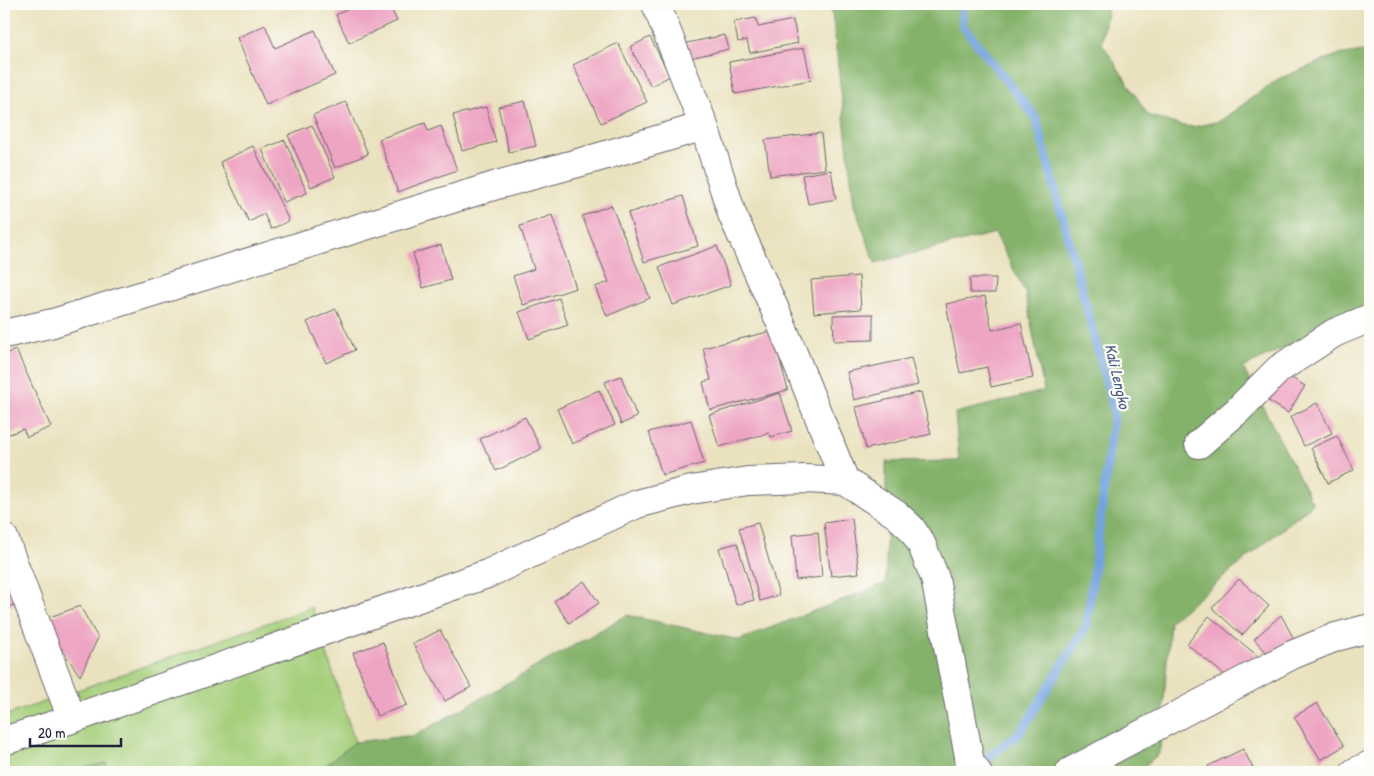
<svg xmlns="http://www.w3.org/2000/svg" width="1374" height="776" font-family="'Patrick Hand',sans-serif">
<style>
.green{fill:#a6cf7b;stroke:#64785b}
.forest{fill:#84b26b;stroke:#536a53}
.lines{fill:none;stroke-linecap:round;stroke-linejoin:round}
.stream{stroke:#72a3dd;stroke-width:9}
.building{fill:#eea5c3}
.street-casing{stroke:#686569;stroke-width:30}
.street{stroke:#fff;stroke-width:28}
.labels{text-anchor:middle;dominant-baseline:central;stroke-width:4.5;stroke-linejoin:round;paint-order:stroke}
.water-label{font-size:16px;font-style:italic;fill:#465c84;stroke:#fdfcf7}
</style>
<rect width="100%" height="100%" fill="#fdfcf7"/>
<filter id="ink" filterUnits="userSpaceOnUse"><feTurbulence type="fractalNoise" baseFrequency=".02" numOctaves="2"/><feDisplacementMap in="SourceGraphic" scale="10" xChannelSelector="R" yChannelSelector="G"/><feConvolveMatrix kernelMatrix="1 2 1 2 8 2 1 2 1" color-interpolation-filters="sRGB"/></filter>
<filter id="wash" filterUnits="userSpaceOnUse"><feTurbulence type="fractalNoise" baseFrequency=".0096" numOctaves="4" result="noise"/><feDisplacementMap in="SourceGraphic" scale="20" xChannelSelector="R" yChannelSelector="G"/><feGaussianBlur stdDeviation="1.12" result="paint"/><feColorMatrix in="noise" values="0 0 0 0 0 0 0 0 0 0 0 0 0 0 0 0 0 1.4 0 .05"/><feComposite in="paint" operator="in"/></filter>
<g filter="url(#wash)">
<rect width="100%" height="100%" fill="#eae2bf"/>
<path class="green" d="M 312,607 L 355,742 L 327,765 L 321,772 L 110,772 L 106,763 L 65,772 L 4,772 L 4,716 Z"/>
<path class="forest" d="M 831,4 L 1108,4 L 1102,43 L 1148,115 L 1179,125 L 1193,127 L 1220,121 L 1278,79 L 1337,55 L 1370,50 L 1370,306 L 1243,368 L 1313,504 L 1170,621 L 1160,753 L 1137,772 L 321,772 L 326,765 L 355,742 L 416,735 L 627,615 L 739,640 L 886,583 L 886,462 L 959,461 L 955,413 L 1044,391 L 1025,292 L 995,233 L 875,263 L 854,205 Z
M 106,763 L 110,772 L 65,772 Z"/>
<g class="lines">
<path class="stream" d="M 961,4 L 963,26 L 1036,118 L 1114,411 L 1087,625 L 1020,733 L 976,767"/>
</g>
<g id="blocks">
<path class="building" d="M 358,4 L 389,4 L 397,21 L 349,43 L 336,15 Z
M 756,18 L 758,27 L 793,20 L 798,43 L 750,53 L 747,40 L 738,42 L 734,22 Z
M 265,25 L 275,48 L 315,30 L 335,75 L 266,105 L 237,38 Z
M 725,35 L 729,49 L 690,58 L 687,43 Z
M 650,37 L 670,76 L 651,86 L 630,47 Z
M 618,43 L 647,102 L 601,123 L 573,65 Z
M 804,48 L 811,80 L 735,94 L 729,62 Z
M 525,101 L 536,146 L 509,152 L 498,107 Z
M 346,102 L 368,154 L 335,168 L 313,115 Z
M 486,107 L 496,142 L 462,151 L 453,115 Z
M 425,123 L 428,131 L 441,126 L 457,170 L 398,192 L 379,139 Z
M 312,125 L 335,177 L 311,187 L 288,135 Z
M 821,133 L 825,169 L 770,176 L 765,140 Z
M 285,140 L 307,193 L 284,202 L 262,149 Z
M 253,146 L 289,221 L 271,229 L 264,214 L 249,222 L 220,162 Z
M 831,170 L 836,199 L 808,204 L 802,175 Z
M 683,196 L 698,246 L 644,262 L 628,213 Z
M 611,205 L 650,298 L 607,316 L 595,287 L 609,282 L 582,216 Z
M 552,215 L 576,288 L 523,305 L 513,276 L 534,269 L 520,226 Z
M 441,245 L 451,280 L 423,288 L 413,253 Z
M 717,246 L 731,285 L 673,305 L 659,267 Z
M 859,276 L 861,309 L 814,313 L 811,280 Z
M 970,278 L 996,278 L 995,293 L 970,293 Z
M 985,296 L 992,330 L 1021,323 L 1033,378 L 991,387 L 987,367 L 960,373 L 946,304 Z
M 559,298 L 568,325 L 529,339 L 519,312 Z
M 336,309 L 355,350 L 326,363 L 307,322 Z
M 873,314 L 873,340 L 834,341 L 833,315 Z
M 772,331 L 788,390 L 710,410 L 703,382 L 711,380 L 703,348 Z
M 16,350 L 51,427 L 27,437 L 23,429 L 4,436 L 4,354 Z
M 911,358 L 918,385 L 854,400 L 847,372 Z
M 1284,373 L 1305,386 L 1288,413 L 1267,400 Z
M 621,376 L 637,417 L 621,424 L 605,382 Z
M 599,390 L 615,425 L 572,444 L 557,409 Z
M 921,392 L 931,434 L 866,449 L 856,407 Z
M 780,393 L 792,431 L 771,437 L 769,433 L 719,447 L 709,415 Z
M 1317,403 L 1332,433 L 1304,446 L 1290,417 Z
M 525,417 L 541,449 L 496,471 L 480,439 Z
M 691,420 L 704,463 L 662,475 L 649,432 Z
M 1337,436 L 1354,470 L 1328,483 L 1311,448 Z
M 852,519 L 859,573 L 831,576 L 824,523 Z
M 758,523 L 779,595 L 760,601 L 739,528 Z
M 818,532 L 822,577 L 796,580 L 792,535 Z
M 737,543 L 754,600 L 736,605 L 719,548 Z
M 4,577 L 17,604 L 4,608 Z
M 1239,579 L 1269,606 L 1242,635 L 1212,608 Z
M 584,581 L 599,603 L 569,623 L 554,601 Z
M 80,606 L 98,638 L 80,676 L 57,642 L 47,618 Z
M 1281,615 L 1295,641 L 1269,655 L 1254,639 Z
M 1209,616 L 1259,657 L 1228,678 L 1187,644 Z
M 440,630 L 471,687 L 445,701 L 413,644 Z
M 383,642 L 407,705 L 377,716 L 353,653 Z
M 1317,703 L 1344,746 L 1321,760 L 1294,717 Z
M 1243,749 L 1255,772 L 1201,772 L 1209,769 L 1208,766 Z"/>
</g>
</g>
<g filter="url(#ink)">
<use href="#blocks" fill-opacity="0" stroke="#686569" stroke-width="1"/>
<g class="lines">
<defs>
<path id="street" d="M 656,4 L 704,126
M 4,334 L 53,323 L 497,185 L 596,158 L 704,126 L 732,214 L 780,321 L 845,481 L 897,515 L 911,528 L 921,543 L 935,578 L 970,762 L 977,772
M 1199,444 L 1237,411 L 1279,369 L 1334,333 L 1370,318
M 4,538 L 72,719
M 4,741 L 72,719 L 487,574 L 637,504 L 691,490 L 748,481 L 805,479 L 845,481
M 1070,772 L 1292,655 L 1336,637 L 1370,628
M 1355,772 L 1370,765"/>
</defs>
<use href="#street" class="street-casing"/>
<use href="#street" class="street"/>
</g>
</g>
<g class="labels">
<g class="water-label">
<text transform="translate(1118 376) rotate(77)">Kali Lengko</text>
</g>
</g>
<rect width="1374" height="776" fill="none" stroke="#fdfcf7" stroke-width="20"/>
<path d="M30 738v8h91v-8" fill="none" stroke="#22223b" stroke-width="2.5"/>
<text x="38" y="738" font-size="15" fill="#22223b" stroke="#fdfcf7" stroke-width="4" paint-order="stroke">20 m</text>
</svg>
